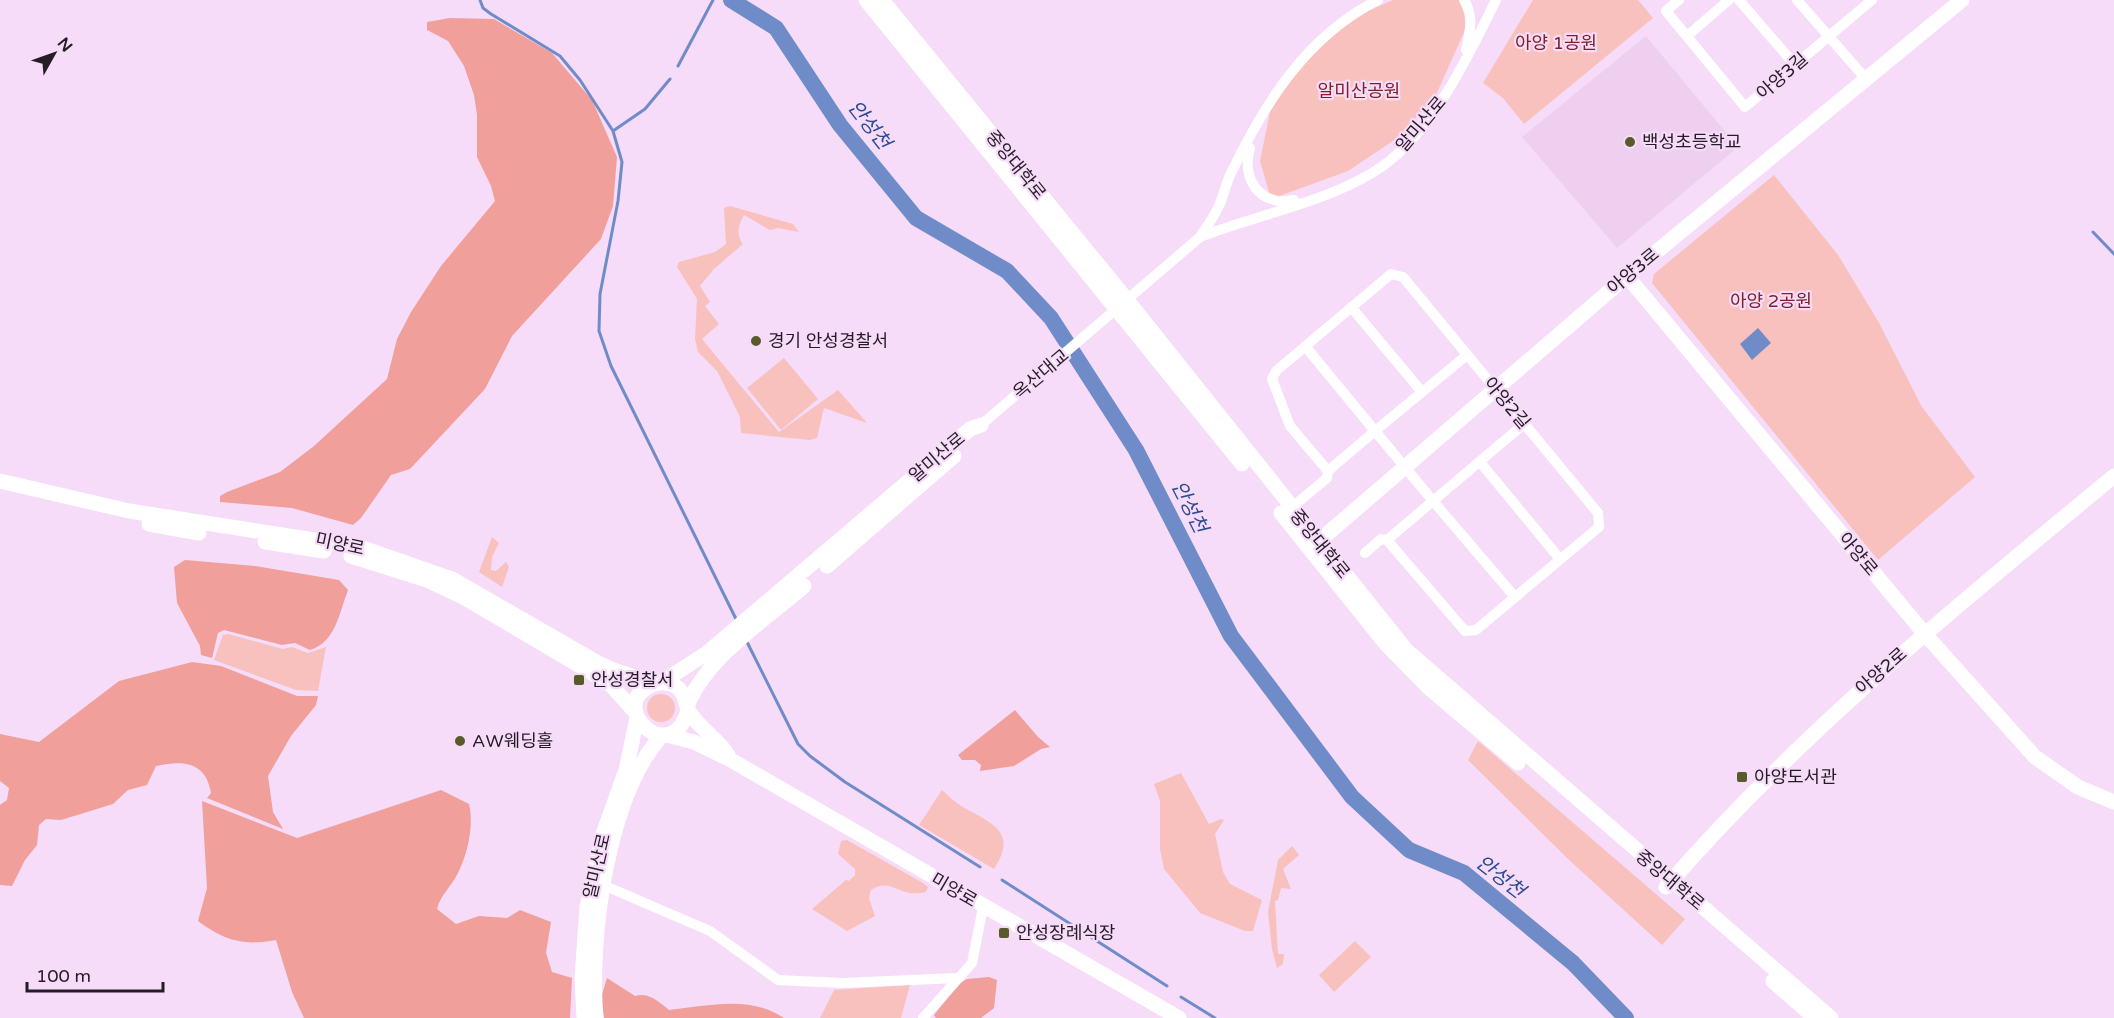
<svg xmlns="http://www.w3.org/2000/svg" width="2114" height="1018" font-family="'Varela Round','Noto Sans KR',sans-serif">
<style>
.built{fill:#eecff0}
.green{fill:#f8c1be}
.forest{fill:#f09f9a}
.water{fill:#6f8cc9}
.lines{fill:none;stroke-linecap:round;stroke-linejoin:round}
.stream{stroke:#6f8cc9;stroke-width:3}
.river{stroke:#6f8cc9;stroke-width:16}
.street{stroke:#fff;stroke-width:10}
.secondary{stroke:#fff;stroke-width:15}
.poi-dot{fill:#585b29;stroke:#f6dcf8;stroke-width:2}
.labels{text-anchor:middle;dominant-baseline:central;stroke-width:4.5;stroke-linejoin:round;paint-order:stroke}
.park-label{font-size:18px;fill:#7f2226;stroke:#f6dcf8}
.street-label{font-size:18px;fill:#251c26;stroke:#f6dcf8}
.poi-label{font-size:18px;fill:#251c26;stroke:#f6dcf8;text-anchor:start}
.water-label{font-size:20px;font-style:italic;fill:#2c4b95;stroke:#f6dcf8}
</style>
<rect width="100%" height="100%" fill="#f6dcf8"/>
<path class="built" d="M 1646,36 L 1738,147 L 1617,248 L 1522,137 Z"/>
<path class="green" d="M 1393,0 L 1460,0 L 1469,21 L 1436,95 L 1399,137 L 1348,171 L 1271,199 L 1260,161 L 1271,107 L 1312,53 L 1352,18 Z
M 1533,0 L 1638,0 L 1653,18 L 1524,124 L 1503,98 L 1483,83 Z
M 1774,175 L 1838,255 L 1878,321 L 1922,407 L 1975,477 L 1878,560 L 1652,283 L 1654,274 Z
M 730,206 L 793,224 L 799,232 L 778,228 L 770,230 L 744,215 C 738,225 736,235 743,244 L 714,269 L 700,286 L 710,302 L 705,306 L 719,324 L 702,339 L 779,432 L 838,390 L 867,423 L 824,408 L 817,438 L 810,440 L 741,433 L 740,417 L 717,371 L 698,352 L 695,339 L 697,299 L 677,267 L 679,262 L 715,252 L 726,244 L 724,208 Z
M 784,358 L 818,399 L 781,430 L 747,388 Z
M 492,537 L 499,543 L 492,557 L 491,570 L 496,571 L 506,562 L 509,567 L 502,587 L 479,572 Z
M 228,634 L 283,649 L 292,647 L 308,653 L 326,647 L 318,691 L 296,690 L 214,660 L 223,635 Z
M647 708a14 14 0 1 1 28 0a14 14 0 1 1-28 0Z
M 1478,741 L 1685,919 L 1662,945 L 1568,859 L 1468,760 Z
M 1181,773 L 1209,824 L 1221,819 L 1224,820 L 1215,834 L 1223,872 L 1230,884 L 1262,900 L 1253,931 L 1245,931 L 1200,913 L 1164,869 L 1160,849 L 1160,801 L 1154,784 Z
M 942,790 C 948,795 953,801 960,805 C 988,823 1020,829 994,869 L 919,825 Z
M 847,840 L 923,883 L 928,887 L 926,892 C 899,899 892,876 871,890 L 869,898 L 875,916 L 847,931 L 812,909 L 846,880 L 849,881 L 855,875 L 855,869 L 838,854 L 841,841 Z
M 1292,846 L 1299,855 L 1283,869 L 1291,889 L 1281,888 L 1278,900 L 1275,901 L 1278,954 L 1284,954 L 1283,964 L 1277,968 L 1272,949 L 1268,912 L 1278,860 Z
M 1355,941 L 1371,957 L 1334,992 L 1319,975 Z
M 910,985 L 901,1018 L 820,1018 L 834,990 Z"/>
<path class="forest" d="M 450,18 L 494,19 L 552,53 L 592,100 L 617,157 L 613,206 L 601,239 L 512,336 L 485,389 L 410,469 L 391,475 L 361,518 L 353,525 L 292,508 L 220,502 L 220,496 L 227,492 L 280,472 L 314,446 L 387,379 L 397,339 L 411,312 L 441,266 L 495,201 L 491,186 L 477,157 L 477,115 L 474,95 L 464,66 L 448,41 L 427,30 L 427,22 Z
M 185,560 L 255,566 L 339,580 L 348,590 C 339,613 336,642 310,650 L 295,643 L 282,645 L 224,630 L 218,633 L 212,658 L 201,655 L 200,646 L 177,603 L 174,567 Z
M 192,662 L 221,666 L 297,696 L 318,696 L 316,705 L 291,736 L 268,776 L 273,812 L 283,829 L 207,798 L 211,793 C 206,761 182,760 156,766 L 147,785 L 128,790 L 113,804 L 61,820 L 46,819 L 39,825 L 37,845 L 25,860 L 12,886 L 0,885 L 0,805 L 7,800 L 9,788 L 0,781 L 0,734 L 39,742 L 119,681 Z
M 1015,710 L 1038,737 L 1050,747 L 1041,749 L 1014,766 L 980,771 L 981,765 L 975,760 L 962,760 L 958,755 Z
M 441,790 L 469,804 C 474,825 468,853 458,873 C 451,887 441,894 437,909 L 456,924 L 479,916 L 507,918 L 520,910 L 551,922 L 546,953 L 552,972 L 572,978 L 570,1018 L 304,1018 L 292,992 L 276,940 C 243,946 225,941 198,921 L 207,888 L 202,801 L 297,838 Z
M 989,977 L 997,980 L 994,1008 L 981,1018 L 936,1018 L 934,1015 L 960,983 L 967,979 Z
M 607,978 L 635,996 C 649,992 659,1002 669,1010 C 708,1006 750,995 784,1018 L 604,1018 L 601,998 Z"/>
<path class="water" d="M 1758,328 L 1771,343 L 1752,360 L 1740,344 Z"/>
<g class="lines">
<path class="stream" d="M 480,0 L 483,8 L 491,14 L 560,56 L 580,80 L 613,131 L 622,162 L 618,201 L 600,294 L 599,331 L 611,366 L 737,621
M 678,66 L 713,0
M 613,131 L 645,109 L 670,79
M 2093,232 L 2114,254
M 747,642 L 798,744 L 810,756 L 845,782 L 980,867
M 1002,880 L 1167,986
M 1181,997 L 1215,1018"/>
<path class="river" d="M 731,0 L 776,28 L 840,125 L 916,218 L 1007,271 L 1051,318 L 1136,450 L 1231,636 L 1352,797 L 1409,850 L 1464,873 L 1573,963 L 1626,1018"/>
<path class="street" d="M 1464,0 C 1474,16 1470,32 1466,50
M 1679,0 L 1666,11 L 1745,107 L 1872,0
M 1739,0 L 1795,65
M 1797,0 L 1866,79
M 1687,36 L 1729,0
M 1250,148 C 1241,178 1259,207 1294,200
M 1200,237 C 1256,215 1320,204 1372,173 C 1429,140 1468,57 1496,0
M 1391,274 L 1403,277 L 1598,513 L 1599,527 L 1476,630 L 1465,631 L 1387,540 L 1433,501 L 1375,431 L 1328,471 L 1290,426 L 1272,379 L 1276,371 Z
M 1351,307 L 1422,392
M 1305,346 L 1375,431 L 1467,355
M 981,425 L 1200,237 C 1206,227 1214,217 1219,206 C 1224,195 1226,182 1232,171 C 1266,101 1307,36 1378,0
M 1480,462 L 1560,559
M 1291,508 L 1327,478 L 1328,471
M 1365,553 L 1381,539 L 1387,540
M 1515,597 L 1433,501 L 1524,424
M 603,885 L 710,931 L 778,980 L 842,983 L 958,978
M 923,1018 L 972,963 L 983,907"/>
<path class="secondary" d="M 866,0 L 1242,464
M 882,0 L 1127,300 L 1406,650 L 1831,1018
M 1627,276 L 1924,633 L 2035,757 L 2078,787 L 2114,802
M 0,481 L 129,511 L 360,547 L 452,579 L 598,663 L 616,671 L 655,683
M 1281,513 L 1386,644 L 1429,688 L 1518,763
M 149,524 L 199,533
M 265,542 L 324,551
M 1312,547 L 1627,276 L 1962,0
M 351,556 L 427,580 L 465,598 L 609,683 L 636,713
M 827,566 L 954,456
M 662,682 L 707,653 L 970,429 L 981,425
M 688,704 C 708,656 765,620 804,586
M 688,710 C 671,769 608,708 648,687 C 657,682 666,681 675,686 C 687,693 684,704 690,713 C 700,729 718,739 728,755
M 667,735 L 694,742 L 731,760 L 1179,1018
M 1666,887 C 1800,732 1957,606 2114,476
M 1773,981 L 1815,1018
M 584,1018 L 582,978 L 587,907 L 602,837 L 626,770 L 637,718
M 596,1018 C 589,938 607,797 662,735"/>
</g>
<g class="poi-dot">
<circle cx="1630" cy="142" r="6"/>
<circle cx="756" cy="341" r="6"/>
<rect x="573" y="674" width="12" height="12" rx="3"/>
<circle cx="460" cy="741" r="6"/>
<rect x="1736" y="771" width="12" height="12" rx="3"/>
<rect x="998" y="927" width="12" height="12" rx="3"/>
</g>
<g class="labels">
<g class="park-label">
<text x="1556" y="43">아양 1공원</text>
<text x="1359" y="91">알미산공원</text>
<text x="1771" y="301">아양 2공원</text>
</g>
<g class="street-label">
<text transform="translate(1782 76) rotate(-41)">아양3길</text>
<text transform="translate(1421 124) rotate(-50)">알미산로</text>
<text transform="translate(1016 165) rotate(51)">중앙대학로</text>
<text transform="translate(1633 271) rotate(-40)">아양3로</text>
<text transform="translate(1041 374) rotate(-40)">옥산대교</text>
<text transform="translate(1507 403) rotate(50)">아양2길</text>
<text transform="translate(937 457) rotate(-40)">알미산로</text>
<text transform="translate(340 544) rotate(12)">미양로</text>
<text transform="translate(1320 544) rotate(51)">중앙대학로</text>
<text transform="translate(1858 554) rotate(50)">아양로</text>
<text transform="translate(1881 671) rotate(-41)">아양2로</text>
<text transform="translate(597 866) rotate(-77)">알미산로</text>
<text transform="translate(1670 880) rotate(40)">중앙대학로</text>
<text transform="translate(954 890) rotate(30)">미양로</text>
</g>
<g class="poi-label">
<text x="1642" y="142">백성초등학교</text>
<text x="768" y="341">경기 안성경찰서</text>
<text x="591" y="680">안성경찰서</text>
<text x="472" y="741">AW웨딩홀</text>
<text x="1754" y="777">아양도서관</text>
<text x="1016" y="933">안성장례식장</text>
</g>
<g class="water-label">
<text transform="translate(869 125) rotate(52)">안성천</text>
<text transform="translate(1189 507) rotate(63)">안성천</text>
<text transform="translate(1500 877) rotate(38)">안성천</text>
</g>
</g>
<g transform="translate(54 54) rotate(50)" stroke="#f6dcf8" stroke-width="4.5" paint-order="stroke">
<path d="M0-4.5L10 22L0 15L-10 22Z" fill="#251c26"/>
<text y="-9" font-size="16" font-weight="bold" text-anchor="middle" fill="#251c26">N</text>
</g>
<path d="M27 982v9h136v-9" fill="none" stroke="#251c26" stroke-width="3"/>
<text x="36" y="982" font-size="18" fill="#251c26" stroke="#f6dcf8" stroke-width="4.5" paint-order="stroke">100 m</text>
</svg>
